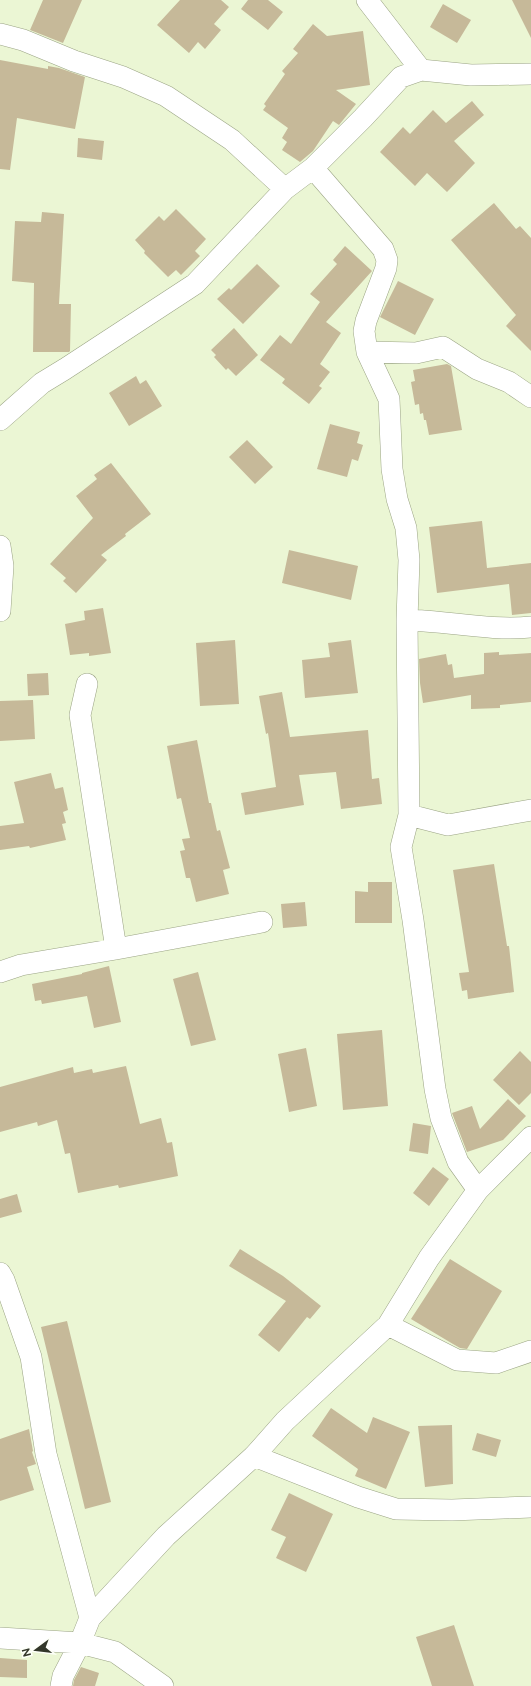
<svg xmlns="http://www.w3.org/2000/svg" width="531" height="1686" font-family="Raleway,sans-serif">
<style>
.building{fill:#c6b999}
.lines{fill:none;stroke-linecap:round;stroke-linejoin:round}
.minor-casing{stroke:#9ba485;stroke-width:22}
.minor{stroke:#fff;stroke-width:21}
</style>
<rect width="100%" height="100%" fill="#ebf6d4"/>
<path class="building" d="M 43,0 L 82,0 L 63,43 L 30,30 Z
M 180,0 L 221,0 L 229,7 L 214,24 L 221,30 L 205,49 L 198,42 L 189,53 L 157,25 Z
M 248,0 L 268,0 L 283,12 L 268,30 L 241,9 Z
M 512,0 L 531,0 L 531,38 Z
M 443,4 L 471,20 L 457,43 L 430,27 Z
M 313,24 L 327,36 L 363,31 L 370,85 L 336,90 L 356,104 L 339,125 L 333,121 L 313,151 L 300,162 L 282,150 L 287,142 L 282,138 L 288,128 L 263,110 L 266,106 L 264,104 L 285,74 L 282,71 L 298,53 L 293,49 Z
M 0,60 L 48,69 L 48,66 L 59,68 L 85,77 L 75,129 L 17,118 L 10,170 L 0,169 Z
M 472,101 L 484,115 L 454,141 L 475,163 L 447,192 L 427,173 L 415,186 L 380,152 L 403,127 L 410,134 L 433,110 L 446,123 Z
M 78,138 L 104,141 L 102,160 L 77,157 Z
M 494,203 L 516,229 L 520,226 L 531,238 L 531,351 L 506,326 L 516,315 L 451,240 Z
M 176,209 L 206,239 L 195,251 L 200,256 L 181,275 L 176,270 L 168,277 L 144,253 L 145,251 L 135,240 L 159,216 L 164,221 Z
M 42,212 L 64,214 L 59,304 L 71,304 L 70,351 L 69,352 L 33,352 L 34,283 L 12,281 L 15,221 L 41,222 Z
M 345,246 L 372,271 L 326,322 L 341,333 L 320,364 L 330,372 L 319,386 L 322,388 L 309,404 L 282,383 L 285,379 L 260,360 L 280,335 L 291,344 L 320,302 L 310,294 L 337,264 L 333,260 Z
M 257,264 L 280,286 L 243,324 L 217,299 L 229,288 L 231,290 Z
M 398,281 L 434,299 L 415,335 L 380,317 Z
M 234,328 L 258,355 L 236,376 L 228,368 L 226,370 L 214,357 L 216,355 L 211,350 Z
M 447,364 L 451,366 L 462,430 L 429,435 L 426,420 L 424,420 L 423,413 L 420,414 L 419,404 L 415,405 L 411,382 L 415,381 L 413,370 Z
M 136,376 L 140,384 L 146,380 L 162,406 L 129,426 L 109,393 Z
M 330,424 L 360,432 L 357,443 L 363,445 L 358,461 L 352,459 L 347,477 L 317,469 Z
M 247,440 L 273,467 L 255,484 L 229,457 Z
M 111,463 L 151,514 L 125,534 L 126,536 L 101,555 L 107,560 L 76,593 L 63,581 L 66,578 L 50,564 L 93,518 L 76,496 L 97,479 L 94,475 Z
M 482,521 L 487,568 L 531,563 L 531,613 L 512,615 L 509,584 L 437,593 L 429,527 Z
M 289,550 L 358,566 L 351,600 L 282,583 Z
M 103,608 L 111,653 L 89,656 L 89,653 L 70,655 L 65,624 L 85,620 L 84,611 Z
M 235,640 L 239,704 L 200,706 L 196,643 Z
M 351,640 L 358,693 L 305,698 L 302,660 L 330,657 L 328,643 Z
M 499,652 L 499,655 L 531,653 L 531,702 L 500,705 L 500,708 L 471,709 L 471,695 L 423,703 L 420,683 L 419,659 L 446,654 L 448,665 L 452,664 L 454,678 L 484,674 L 484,653 Z
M 48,673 L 49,695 L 28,696 L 27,674 Z
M 282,692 L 290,737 L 368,730 L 372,779 L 379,778 L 382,804 L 341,809 L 336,772 L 299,775 L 304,805 L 245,815 L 241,793 L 276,787 L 268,733 L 266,734 L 259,696 Z
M 33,700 L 35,739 L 0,741 L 0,701 Z
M 197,740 L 209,803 L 211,803 L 217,831 L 220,830 L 230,868 L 223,870 L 229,894 L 196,902 L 190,878 L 186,878 L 180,851 L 185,850 L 182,839 L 190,838 L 181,798 L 177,799 L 167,746 Z
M 51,773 L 55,789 L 63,787 L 68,810 L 63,812 L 66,823 L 62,824 L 66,840 L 30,848 L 29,846 L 0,850 L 0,826 L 24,823 L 14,782 Z
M 494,864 L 507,946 L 509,946 L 514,992 L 468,999 L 467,990 L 462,991 L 459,973 L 469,972 L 453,870 Z
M 368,882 L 392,882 L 392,923 L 355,923 L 355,891 L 368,892 Z
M 305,902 L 307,926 L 283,928 L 281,904 Z
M 109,966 L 121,1022 L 94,1028 L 87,996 L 42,1004 L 41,1000 L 35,1001 L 32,984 L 82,974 L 82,973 Z
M 198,972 L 216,1040 L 191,1046 L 173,979 Z
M 382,1030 L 388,1106 L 343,1110 L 337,1034 Z
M 306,1048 L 317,1106 L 289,1112 L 278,1054 Z
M 520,1051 L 531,1062 L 531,1093 L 519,1105 L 493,1080 Z
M 126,1066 L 140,1124 L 161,1118 L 167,1143 L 172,1142 L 178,1176 L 119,1188 L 118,1185 L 78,1193 L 70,1153 L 65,1154 L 57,1120 L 38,1126 L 37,1122 L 0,1132 L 0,1087 L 73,1067 L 74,1073 L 92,1069 L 93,1073 Z
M 508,1099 L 526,1116 L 503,1140 L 467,1152 L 452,1113 L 472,1106 L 480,1129 Z
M 413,1123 L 431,1126 L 428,1154 L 409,1151 Z
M 433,1167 L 449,1179 L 429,1206 L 413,1193 Z
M 17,1194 L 22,1212 L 0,1218 L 0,1199 Z
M 240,1249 L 283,1276 L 321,1306 L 310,1319 L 307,1317 L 279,1352 L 258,1335 L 286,1301 L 229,1266 Z
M 450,1259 L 502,1291 L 467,1349 L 460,1348 L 453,1344 L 411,1319 Z
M 67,1321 L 111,1502 L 85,1509 L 41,1327 Z
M 331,1408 L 367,1433 L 373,1417 L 410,1432 L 386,1489 L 355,1476 L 358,1469 L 312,1436 Z
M 452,1425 L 453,1484 L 425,1487 L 418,1426 Z
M 29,1429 L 33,1451 L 32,1452 L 36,1464 L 27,1467 L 34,1490 L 0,1501 L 0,1439 Z
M 477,1433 L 501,1440 L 496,1457 L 472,1450 Z
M 289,1493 L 333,1514 L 306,1572 L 276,1558 L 286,1537 L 271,1530 Z
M 454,1625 L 474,1686 L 432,1686 L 416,1637 Z
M 0,1658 L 27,1660 L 27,1678 L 0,1677 Z
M 81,1667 L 99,1673 L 95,1686 L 73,1686 L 74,1680 Z"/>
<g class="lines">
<defs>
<path id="minor" d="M 367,0 L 421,70
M 0,34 L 23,40 L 74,61 L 123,77 L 166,96 L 232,140 L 285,189
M 313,168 L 383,249 L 387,260 L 386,268 L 366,321 L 364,331 L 367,352 L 389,399 L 392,469 L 397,499 L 406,528 L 409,560 L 407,620 C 448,621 490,631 531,627
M 367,352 L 416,353 L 443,347 L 477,369 L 509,382 L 531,397
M 0,420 L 42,383 L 65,369 L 195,284 L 285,189 L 313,168 L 363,118 L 401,77 L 421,70 L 471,75 L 531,74
M 0,546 L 3,566 L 0,611
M 407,620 L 409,815 L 401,847 L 413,920 L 435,1089 L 441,1118 L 458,1162 L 478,1190
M 409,815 L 448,825 L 531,810
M 116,949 L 262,922
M 0,972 L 21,965 L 116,949 L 80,715 L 87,684
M 0,1273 L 4,1280 L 31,1357 L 46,1454 L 90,1618
M 388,1325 L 457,1360 L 496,1363 L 531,1351
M 254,1456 L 358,1497 L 396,1509 L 452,1510 L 531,1507
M 0,1638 L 80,1643 L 115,1652 L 163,1686
M 61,1686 L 63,1676 L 80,1643 L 90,1618 L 166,1536 L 254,1456 L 285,1421 L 388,1325 L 429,1258 L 478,1190 L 531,1137"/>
</defs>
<use href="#minor" class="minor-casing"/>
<use href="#minor" class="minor"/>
</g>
<g transform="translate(36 1650) rotate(255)" stroke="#fdfff8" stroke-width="3" paint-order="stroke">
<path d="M0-3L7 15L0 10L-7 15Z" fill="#33372a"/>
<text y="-6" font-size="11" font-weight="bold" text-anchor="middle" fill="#33372a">N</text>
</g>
</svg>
